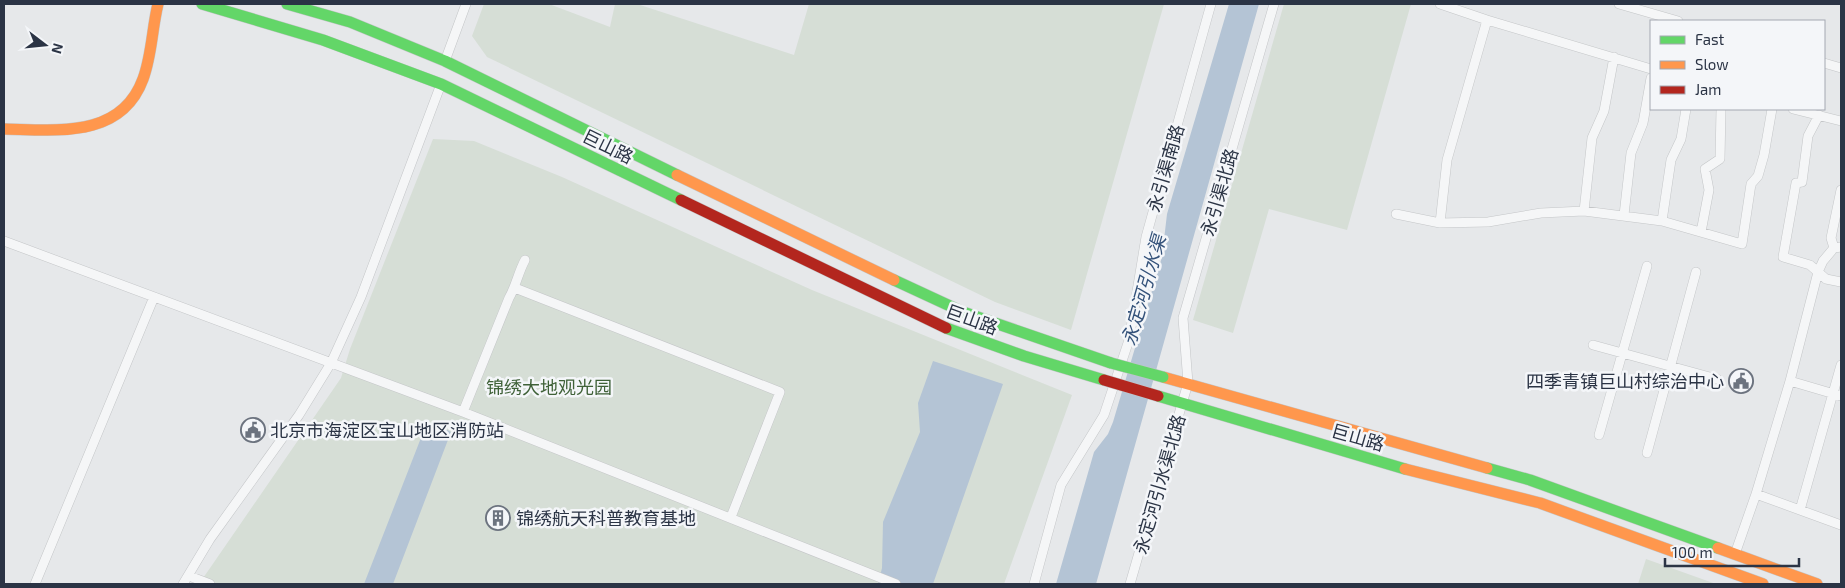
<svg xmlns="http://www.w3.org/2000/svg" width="1845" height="588" font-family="'Exo 2','Noto Sans SC',sans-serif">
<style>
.green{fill:#d6ded6}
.water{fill:#b4c4d5}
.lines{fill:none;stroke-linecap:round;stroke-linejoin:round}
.street-casing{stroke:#c4c6c8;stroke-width:10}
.fast-casing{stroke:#c4c6c8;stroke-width:12}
.slow-casing{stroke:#c4c6c8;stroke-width:12}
.jam-casing{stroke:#c4c6c8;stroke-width:12}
.street{stroke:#f5f6f7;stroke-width:9}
.fast{stroke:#63d668;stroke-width:11}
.slow{stroke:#ff974d;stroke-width:11}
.jam{stroke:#b3261e;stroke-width:11}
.fast-bridge-casing{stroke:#c2c5c8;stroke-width:12;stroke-linecap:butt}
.jam-bridge-casing{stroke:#c2c5c8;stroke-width:12;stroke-linecap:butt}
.fast-bridge{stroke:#63d668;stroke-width:11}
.jam-bridge{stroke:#b3261e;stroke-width:11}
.labels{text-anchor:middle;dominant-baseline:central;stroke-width:5;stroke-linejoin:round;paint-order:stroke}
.street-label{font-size:18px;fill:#2b3445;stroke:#f4f6f9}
.poi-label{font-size:18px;fill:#2b3445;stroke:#f4f6f9;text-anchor:start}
.park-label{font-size:18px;fill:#3f6138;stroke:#f4f6f9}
.water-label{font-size:19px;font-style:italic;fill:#34527a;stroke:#f4f6f9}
</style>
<rect width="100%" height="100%" fill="#e6e8ea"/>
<path class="green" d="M 484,4 L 549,4 L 610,27 L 615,4 L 637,4 L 794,55 L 809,4 L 1164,4 L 1071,330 L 995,302 L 487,57 L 472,36 Z
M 1284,4 L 1411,4 L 1347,230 L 1269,209 L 1233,333 L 1193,320 Z
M 433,139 L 474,141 L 562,177 L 812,290 L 1072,395 L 1004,584 L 199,584 L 341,378 L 350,349 Z
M 1646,559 L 1716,584 L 1638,584 Z"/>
<path class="water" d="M 1229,4 L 1259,4 L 1096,584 L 1056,584 L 1094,452 L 1108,434 L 1113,422 L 1162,257 L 1167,214 Z
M 933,361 L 1003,384 L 933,584 L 878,584 L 882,568 L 883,522 L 920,432 L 918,403 Z
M 426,425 L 438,425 L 451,432 L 393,584 L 364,584 Z"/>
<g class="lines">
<defs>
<path id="street" d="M 1440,4 L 1487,20 L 1651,69
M 1619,4 L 1678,21
M 445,61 L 466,4
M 1824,63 L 1841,68
M 1793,109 L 1841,121
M 1819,115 L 1808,136 L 1802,182 L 1796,183 L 1783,257 L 1810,265 L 1826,279 L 1841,282
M 1841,190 L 1831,238 L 1834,248 L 1841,247
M 1584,211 L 1592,138 L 1604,111 L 1614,57
M 1396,214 L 1440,223 L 1488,222 L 1541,213 L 1584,211 L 1662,221 L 1742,244 L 1751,184 L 1758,176 L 1764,155 L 1772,109
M 1624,215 L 1631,153 L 1643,123 L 1651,78
M 1662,221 L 1671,160 L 1681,139 L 1686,109
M 1440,223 L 1447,160 L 1487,20
M 1701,232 L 1709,190 L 1705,169 L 1720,159 L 1721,109
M 4,241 L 463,412 L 896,584
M 515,288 L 780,392 L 731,517
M 1593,345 L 1717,379
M 1790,381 L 1841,396
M 463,412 L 509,298 C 516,286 518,273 525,260
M 1599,435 L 1647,266
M 1647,453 L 1696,272
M 1756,494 L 1841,525
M 1800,510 L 1841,365
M 1735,554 L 1756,494 L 1790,381 L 1818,272 L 1823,261 L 1834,248
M 189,576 L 210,584
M 35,584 L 154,297
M 183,584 L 210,539 L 299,415 L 331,363 L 361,297 L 441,84
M 1034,584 L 1061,485 L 1104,415 L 1129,340 L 1146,237 L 1211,4
M 1130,584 L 1188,383 L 1183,318 L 1274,4"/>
<path id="fast" d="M 202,4 L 323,40 L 441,84 L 681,200
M 287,4 L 350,22 L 445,61 L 677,175
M 894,280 L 963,312 L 1111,363
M 946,328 L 1024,356 L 1104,380
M 1158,396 L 1405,469
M 1487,468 L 1530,480 L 1718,548"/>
<path id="slow" d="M 4,129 C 56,130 121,139 143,79 C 152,55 152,28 158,4
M 677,175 L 894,280
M 1163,377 L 1487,468
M 1405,469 L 1540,503 L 1763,584
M 1718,548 L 1817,584"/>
<path id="jam" d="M 681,200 L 946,328"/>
</defs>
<use href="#street" class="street-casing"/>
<use href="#fast" class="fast-casing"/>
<use href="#slow" class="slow-casing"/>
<use href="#jam" class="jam-casing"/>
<use href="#street" class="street"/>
<use href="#fast" class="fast"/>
<use href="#slow" class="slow"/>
<use href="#jam" class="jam"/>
<defs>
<path id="fast-bridge" d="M 1111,363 L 1163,377"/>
<path id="jam-bridge" d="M 1104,380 L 1158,396"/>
</defs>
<use href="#fast-bridge" class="fast-bridge-casing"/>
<use href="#jam-bridge" class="jam-bridge-casing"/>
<use href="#fast-bridge" class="fast-bridge"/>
<use href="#jam-bridge" class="jam-bridge"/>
</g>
<defs>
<symbol id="civic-ring" viewBox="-11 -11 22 22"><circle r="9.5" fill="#f4f6f9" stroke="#6c737f" stroke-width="1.5"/><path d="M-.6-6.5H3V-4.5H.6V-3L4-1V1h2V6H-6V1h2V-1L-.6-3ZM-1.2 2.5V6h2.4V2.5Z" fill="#6c737f"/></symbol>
<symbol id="building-ring" viewBox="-11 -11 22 22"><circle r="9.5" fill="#f4f6f9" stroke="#6c737f" stroke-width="1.5"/><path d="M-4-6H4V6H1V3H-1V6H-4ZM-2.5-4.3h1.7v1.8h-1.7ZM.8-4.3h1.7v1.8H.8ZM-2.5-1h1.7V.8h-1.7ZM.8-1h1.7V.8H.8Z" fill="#6c737f"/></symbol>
</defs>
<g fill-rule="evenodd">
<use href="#civic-ring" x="1727" y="367" width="28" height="28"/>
<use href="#civic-ring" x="239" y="416" width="28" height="28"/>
<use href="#building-ring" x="484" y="504" width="28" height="28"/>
</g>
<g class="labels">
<g class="street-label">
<text transform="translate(608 146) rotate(26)">巨山路</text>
<text transform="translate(1165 168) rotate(-74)">永引渠南路</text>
<text transform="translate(1219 192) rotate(-74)">永引渠北路</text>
<text transform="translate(972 319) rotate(20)">巨山路</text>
<text transform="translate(1358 437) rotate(16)">巨山路</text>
<text transform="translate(1159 484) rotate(-74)">永定河引水渠北路</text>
</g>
<g class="poi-label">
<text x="1724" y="381" text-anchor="end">四季青镇巨山村综治中心</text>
<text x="270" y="430">北京市海淀区宝山地区消防站</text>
<text x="516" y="518">锦绣航天科普教育基地</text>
</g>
<g class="park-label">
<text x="549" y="387">锦绣大地观光园</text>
</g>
<g class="water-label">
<text transform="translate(1143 290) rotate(-74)">永定河引水渠</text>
</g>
</g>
<rect width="1845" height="588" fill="none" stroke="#2b3445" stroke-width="10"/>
<rect x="1650" y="20" width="175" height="90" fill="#f4f6f9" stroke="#a4a8b1"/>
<rect x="1660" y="36" width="25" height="8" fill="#63d668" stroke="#a4a8b1"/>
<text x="1695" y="45" font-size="15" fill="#2b3445">Fast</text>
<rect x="1660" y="61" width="25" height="8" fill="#ff974d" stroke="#a4a8b1"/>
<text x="1695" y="70" font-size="15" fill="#2b3445">Slow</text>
<rect x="1660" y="86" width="25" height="8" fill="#b3261e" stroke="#a4a8b1"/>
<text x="1695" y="95" font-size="15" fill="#2b3445">Jam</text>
<g transform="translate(45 45) rotate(106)" stroke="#f4f6f9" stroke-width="4" paint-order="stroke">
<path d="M0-4L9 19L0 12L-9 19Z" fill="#2b3445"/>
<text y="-8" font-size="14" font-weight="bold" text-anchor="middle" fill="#2b3445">N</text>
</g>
<path d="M1665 558v8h134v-8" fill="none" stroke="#2b3445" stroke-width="2.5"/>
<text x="1672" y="558" font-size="15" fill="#2b3445" stroke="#f4f6f9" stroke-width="4" paint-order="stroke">100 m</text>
</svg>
